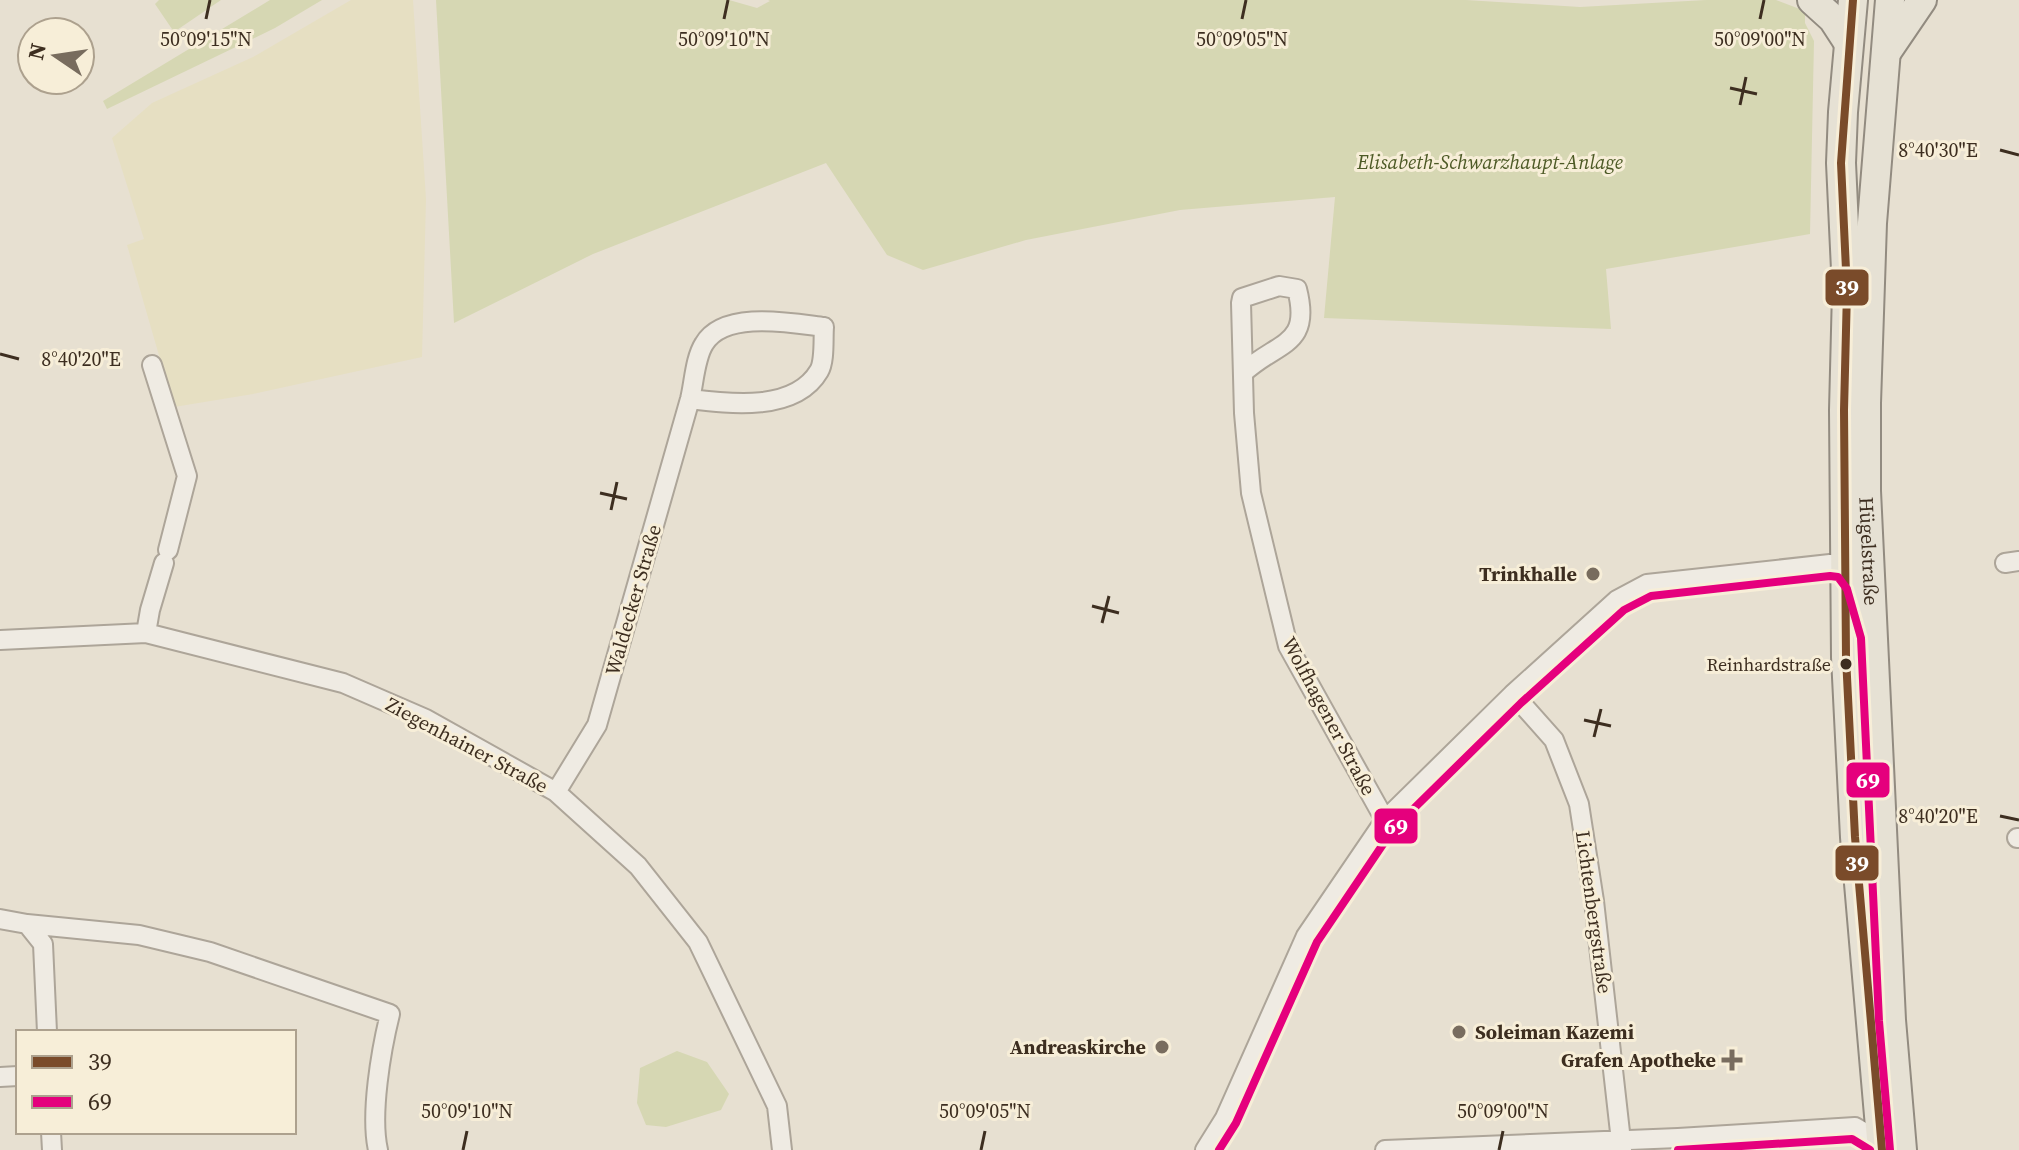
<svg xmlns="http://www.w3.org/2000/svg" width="2019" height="1150" font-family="'Source Serif 4',serif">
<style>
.farmland{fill:#e6dfc2}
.green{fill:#d6d7b3}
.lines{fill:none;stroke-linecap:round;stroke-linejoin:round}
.street-casing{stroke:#ada599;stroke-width:22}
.primary-casing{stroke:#928b80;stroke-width:32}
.street{stroke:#efebe3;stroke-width:18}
.primary{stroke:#e6e1d4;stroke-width:28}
.bus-1-casing{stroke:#f7eed8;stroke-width:14}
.bus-2-casing{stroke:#f7eed8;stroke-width:14}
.bus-1{stroke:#7a4b2a;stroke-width:8}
.bus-2{stroke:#e5007d;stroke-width:8}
.ticks{fill:none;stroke:#3d2e20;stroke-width:3}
.poi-dot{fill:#786c5e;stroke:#f7eed8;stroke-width:3}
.bus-dot{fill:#3d2e20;stroke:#f7eed8;stroke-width:3}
.labels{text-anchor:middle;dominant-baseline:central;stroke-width:6;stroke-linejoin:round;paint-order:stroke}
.bus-label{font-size:18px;fill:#3d2e20;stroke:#f7eed8;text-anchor:end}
.park-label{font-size:20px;font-style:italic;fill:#4d5a26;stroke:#f7eed8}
.street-label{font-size:20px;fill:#3d2e20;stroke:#f7eed8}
.poi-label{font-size:20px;font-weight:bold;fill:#3d2e20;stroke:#f7eed8;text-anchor:end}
.ticks-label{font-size:20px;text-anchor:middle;fill:#3d2e20;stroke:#f7eed8;stroke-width:6;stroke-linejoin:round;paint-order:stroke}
.line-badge{stroke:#f7eed8;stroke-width:3}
.badge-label{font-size:22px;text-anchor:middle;font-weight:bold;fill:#fff}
</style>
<rect width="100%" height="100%" fill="#e7e0d1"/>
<path class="farmland" d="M 351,0 L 413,0 L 426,199 L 422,357 L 253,394 L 174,407 L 127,245 L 144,239 L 112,138 L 152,103 L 253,57 Z"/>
<path class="green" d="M 159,0 L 221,0 L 174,32 L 155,4 Z
M 270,0 L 322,0 L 275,28 L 107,109 L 103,101 Z
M 436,0 L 729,0 L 757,8 L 770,1 L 768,0 L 1466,0 L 1580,7 L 1706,0 L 1776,0 L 1805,11 L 1805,23 L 1814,41 L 1810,234 L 1606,269 L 1611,329 L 1324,318 L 1335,197 L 1180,210 L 1026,240 L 923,270 L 887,255 L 826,163 L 593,254 L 454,323 Z
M 677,1051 L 707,1062 L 729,1094 L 721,1110 L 666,1127 L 646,1125 L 637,1103 L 640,1068 Z"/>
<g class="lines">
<defs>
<path id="street" d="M 152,365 L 187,476 L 168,550
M 1243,373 C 1277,341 1312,347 1297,289 L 1279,286 L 1242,298 L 1241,303 L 1244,413 L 1251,493 L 1288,646 L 1385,820
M 2005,563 L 2019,561
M 146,633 L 150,610 L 164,563
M 0,640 L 146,633 L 343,683 L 426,719 L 556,792 L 638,866 L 698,942 L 777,1106 L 782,1150
M 1513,694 L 1554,740 L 1579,804 L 1594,901 L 1622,1150
M 556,792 L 597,725 L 690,399 C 694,383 695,358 704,344 C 724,310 791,323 824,327 C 823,339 825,361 819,371 C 795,412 730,404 690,399
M 2017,838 L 2019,838
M 0,919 L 27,924 L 43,944 L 47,1032
M 27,924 L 139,935 L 210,952 L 390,1014 C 381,1050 370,1115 378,1150
M 0,1077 L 18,1076
M 51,1132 L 52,1150
M 1205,1150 L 1225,1118 L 1306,936 L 1385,820 L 1513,694 L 1617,600 L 1647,584 L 1830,564 L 1845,566
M 1385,1150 L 1678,1138 L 1855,1127 L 1881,1142 L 1886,1148"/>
<g id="primary">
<path d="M 1812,0 L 1833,19 L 1848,42"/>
<path d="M 1853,0 L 1843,112 L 1841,163 L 1847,291 L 1844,410 L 1846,657 L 1855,837 L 1882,1150"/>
<path id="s1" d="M 1890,0 L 1872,223 L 1866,403 L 1866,491 L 1891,1020 L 1902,1150"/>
<path d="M 1888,50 L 1922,0"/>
</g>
</defs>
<use href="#street" class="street-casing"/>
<use href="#primary" class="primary-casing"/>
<use href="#street" class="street"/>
<use href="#primary" class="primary"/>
<defs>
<path id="bus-1" d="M 1853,0 L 1841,163 L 1847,291 L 1844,410 L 1846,657 L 1855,837 L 1882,1150"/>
<path id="bus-2" d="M 1219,1150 L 1236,1123 L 1317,942 L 1394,828 L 1521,703 L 1624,610 L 1651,596 L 1830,576 L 1838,577 L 1847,589 L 1861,638 L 1879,1021 L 1890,1150
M 1678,1150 L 1852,1139 L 1870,1150"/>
</defs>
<use href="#bus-1" class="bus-1-casing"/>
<use href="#bus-2" class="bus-2-casing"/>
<use href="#bus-1" class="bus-1"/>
<use href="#bus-2" class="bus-2"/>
</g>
<path class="ticks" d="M 206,19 L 210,0M 724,19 L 728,0M 1242,19 L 1246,0M 1760,19 L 1764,0M 1730,88 L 1757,94M 1740,105 L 1746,77M 2000,150 L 2019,155M 0,354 L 19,359M 600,493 L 627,499M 611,510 L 617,482M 1092,606 L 1119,613M 1102,623 L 1109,596M 1584,720 L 1611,726M 1594,737 L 1601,709M 2000,816 L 2019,820M 463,1150 L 467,1131M 981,1150 L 985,1131M 1499,1150 L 1503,1131"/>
<g class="poi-dot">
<circle cx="1593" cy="574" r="8"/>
<circle cx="1459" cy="1032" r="8"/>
<circle cx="1162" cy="1047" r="8"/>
<path d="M1728 1048h8v8h8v8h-8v8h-8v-8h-8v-8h8z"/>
</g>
<circle class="bus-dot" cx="1846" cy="664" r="7"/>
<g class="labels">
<g class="bus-label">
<text x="1831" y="664">Reinhardstraße</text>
</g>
<g class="park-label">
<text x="1490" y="162">Elisabeth-Schwarzhaupt-Anlage</text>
</g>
<g class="street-label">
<text stroke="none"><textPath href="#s1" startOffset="552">Hügelstraße</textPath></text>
<text transform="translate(633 600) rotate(-74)">Waldecker Straße</text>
<text transform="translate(1329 716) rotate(62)">Wolfhagener Straße</text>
<text transform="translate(467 745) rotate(28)">Ziegenhainer Straße</text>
<text transform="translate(1594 912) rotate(82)">Lichtenbergstraße</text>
</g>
<g class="poi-label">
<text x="1577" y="574">Trinkhalle</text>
<text x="1475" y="1032" text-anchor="start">Soleiman Kazemi</text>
<text x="1146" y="1047">Andreaskirche</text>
<text x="1716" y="1060">Grafen Apotheke</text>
</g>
</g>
<g class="ticks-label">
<text x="206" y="46">50°09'15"N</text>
<text x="724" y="46">50°09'10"N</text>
<text x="1242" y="46">50°09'05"N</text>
<text x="1760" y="46">50°09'00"N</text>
<text x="1938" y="157">8°40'30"E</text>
<text x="81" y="366">8°40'20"E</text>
<text x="1938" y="823">8°40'20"E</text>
<text x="467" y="1118">50°09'10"N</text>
<text x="985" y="1118">50°09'05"N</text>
<text x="1503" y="1118">50°09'00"N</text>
</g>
<g class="line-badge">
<rect x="1824" y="268" width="46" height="39" rx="8" fill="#7a4b2a"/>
<rect x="1845" y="761" width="46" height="38" rx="8" fill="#e5007d"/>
<rect x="1373" y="807" width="46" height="38" rx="8" fill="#e5007d"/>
<rect x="1834" y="844" width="46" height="38" rx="8" fill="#7a4b2a"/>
</g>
<g class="badge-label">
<text x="1847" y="295">39</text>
<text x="1868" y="788">69</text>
<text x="1396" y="834">69</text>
<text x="1857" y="871">39</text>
</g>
<rect x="16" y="1030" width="280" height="104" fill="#f7eed8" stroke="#ada18e" stroke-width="2"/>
<rect x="32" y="1056" width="40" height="12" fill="#7a4b2a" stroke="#ada18e" stroke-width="2"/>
<text x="88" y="1070" font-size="24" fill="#3d2e20">39</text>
<rect x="32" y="1096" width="40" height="12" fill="#e5007d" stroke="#ada18e" stroke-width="2"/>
<text x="88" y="1110" font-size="24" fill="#3d2e20">69</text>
<g transform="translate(56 56) rotate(283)"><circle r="38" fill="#f7eed8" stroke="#ada18e" stroke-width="2"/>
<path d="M0-6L14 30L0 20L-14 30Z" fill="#786c5e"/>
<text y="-12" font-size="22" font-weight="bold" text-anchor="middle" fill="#3d2e20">N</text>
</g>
</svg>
